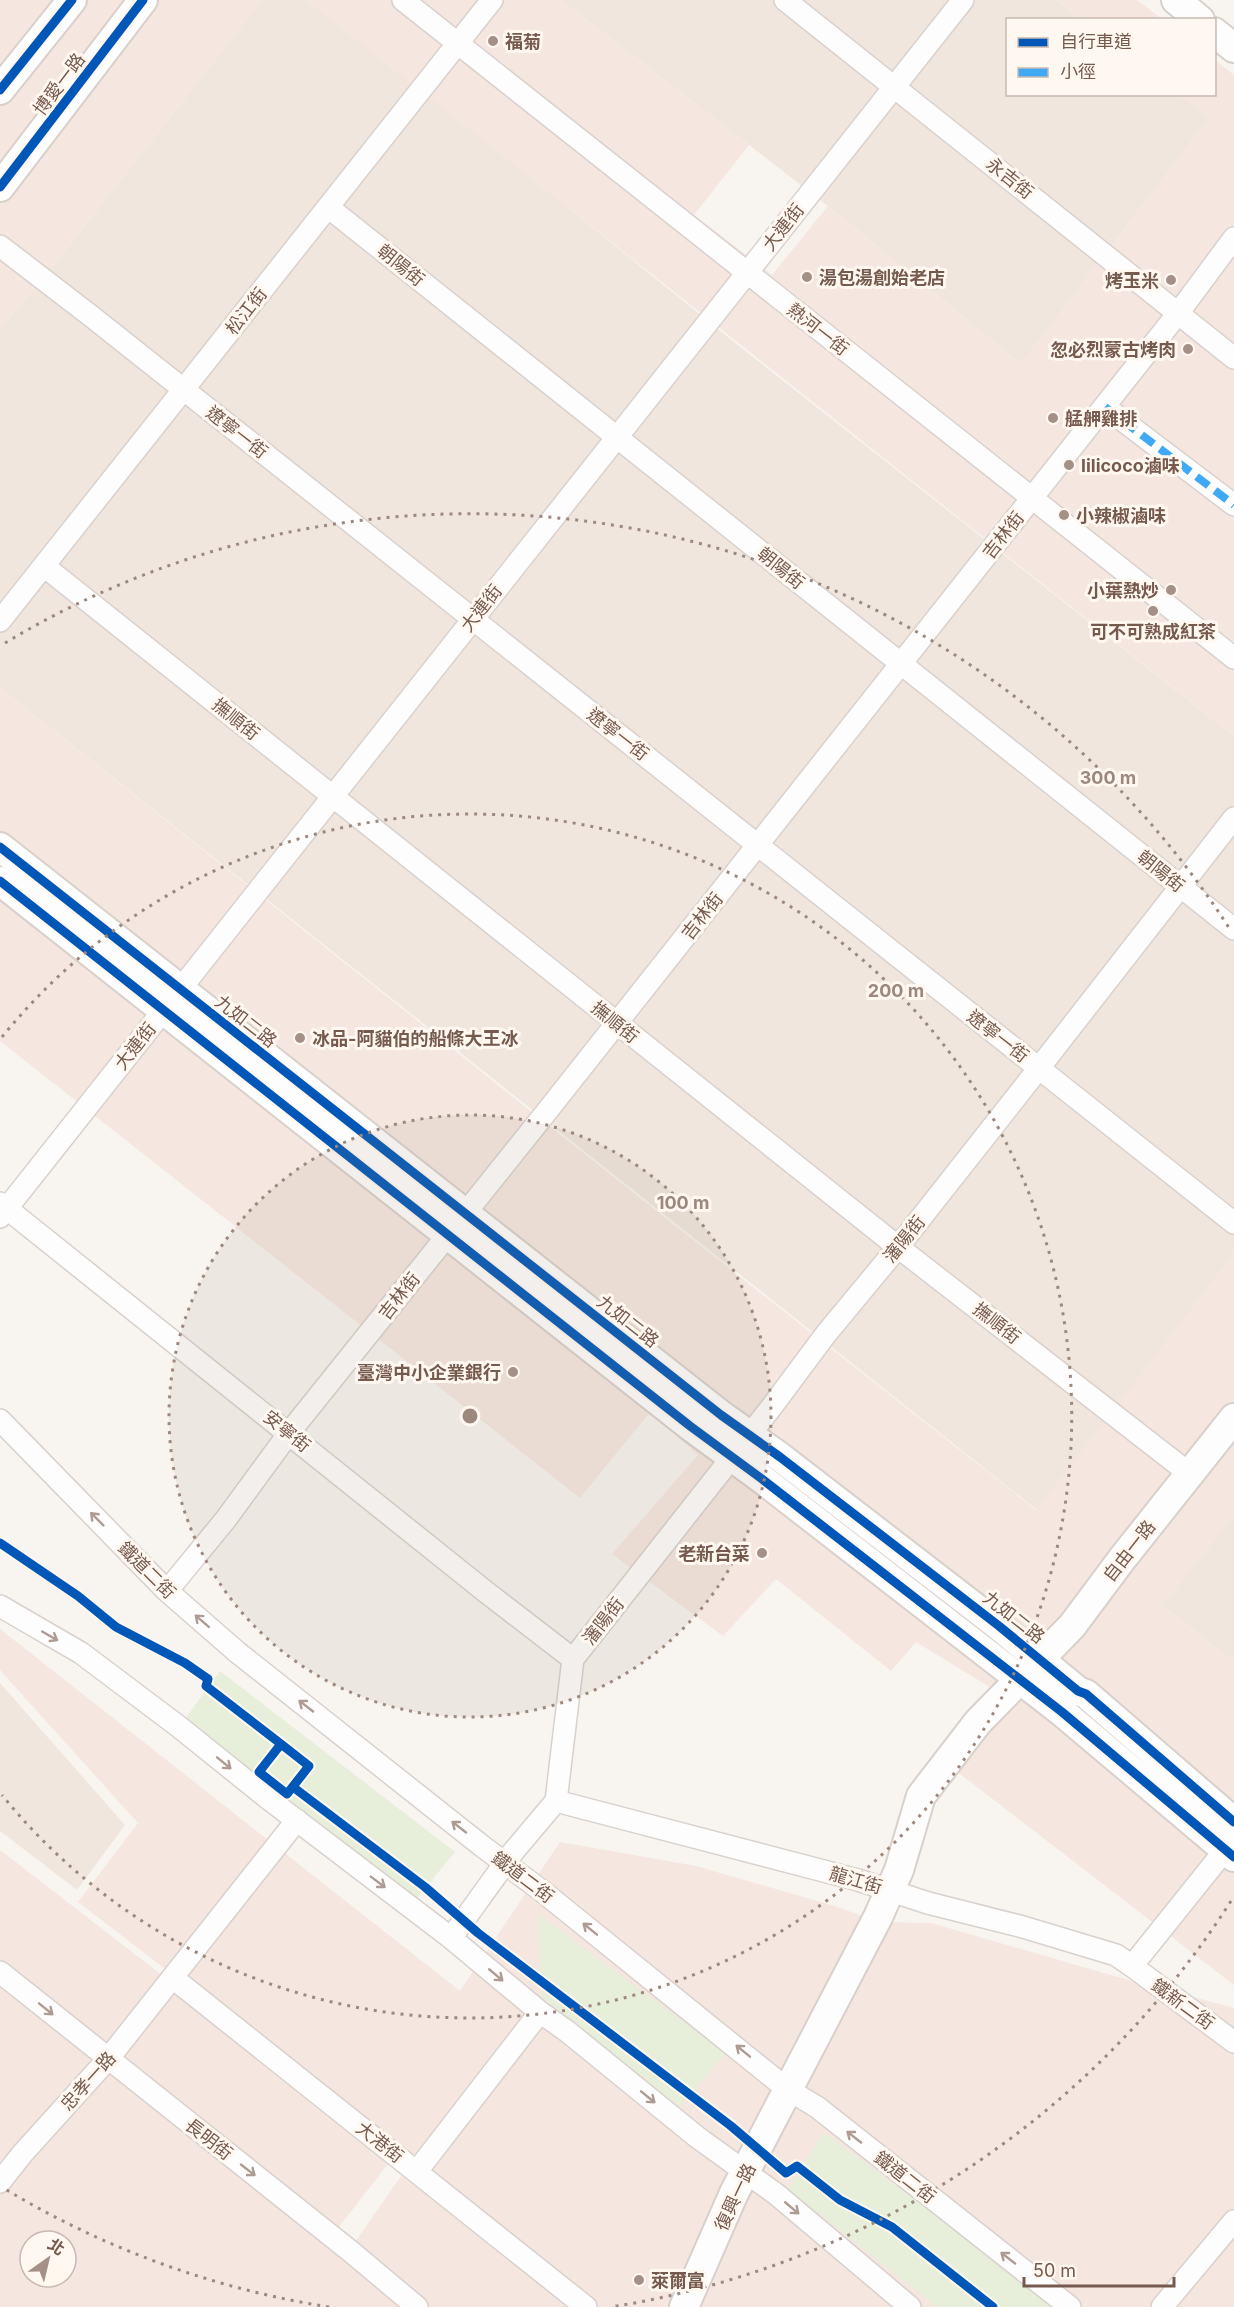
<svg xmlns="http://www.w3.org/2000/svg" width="1234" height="2307" font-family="Inter,'Noto Sans TC',sans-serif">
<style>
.residential{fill:#f1e6dd}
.commercial{fill:#f5e6e0;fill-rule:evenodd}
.green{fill:#e7eeda}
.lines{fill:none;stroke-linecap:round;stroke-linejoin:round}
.street-casing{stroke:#d8d1cd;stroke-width:24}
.secondary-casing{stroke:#d8d0cb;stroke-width:32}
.street{stroke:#fefdfd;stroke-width:21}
.secondary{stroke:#fefdfd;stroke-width:28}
.quiet{stroke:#3fa9f5;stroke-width:8;stroke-dasharray:15 8;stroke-linecap:butt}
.cycleway-casing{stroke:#fff8f1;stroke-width:13}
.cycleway{stroke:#0057b8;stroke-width:9}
.oneway{stroke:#ad9b94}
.ring{fill:none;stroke:#9d887e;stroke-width:3;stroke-dasharray:3 6}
.poi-dot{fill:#a49086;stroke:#fff8f1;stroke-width:2}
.labels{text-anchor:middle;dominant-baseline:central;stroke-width:6;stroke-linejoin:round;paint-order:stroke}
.poi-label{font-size:18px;font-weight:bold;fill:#775a4e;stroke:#fff8f1;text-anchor:start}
.street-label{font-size:18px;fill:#775a4e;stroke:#fff8f1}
.centre{fill:#9d887e;stroke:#fff8f1;stroke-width:3}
.ring-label{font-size:18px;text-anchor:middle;font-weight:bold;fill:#9d887e;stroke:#fff8f1;stroke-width:6;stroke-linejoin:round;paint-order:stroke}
</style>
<rect width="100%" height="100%" fill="#f8f4ef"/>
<path class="residential" d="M 262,0 L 306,0 L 430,96 L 729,338 L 1234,736 L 1234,1254 L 1037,1510 L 0,688 L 0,329 L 50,270 Z
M 561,0 L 1056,0 L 1081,19 L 1008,20 L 1008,94 L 1179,95 L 1209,118 L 1021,364 L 828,206 Z
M 1234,1515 L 1234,1662 L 1162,1605 Z
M 0,1683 L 125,1825 L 77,1890 L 0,1831 Z"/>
<path class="commercial" d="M 0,0 L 262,0 L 50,270 L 0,329 Z
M 306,0 L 561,0 L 749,145 L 694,215 L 772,275 L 828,206 L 1021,364 L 1209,118 L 1179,95 L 1214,94 L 1215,60 L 1234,75 L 1234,736 Z
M 1056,0 L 1137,0 L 1162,19 L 1081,19 Z
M 0,688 L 616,1179 L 1036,1510 L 1234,1254 L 1234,1515 L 1162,1605 L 1234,1662 L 1234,1985 L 951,1767 L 1011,1700 L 916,1642 L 891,1671 L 776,1579 L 723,1636 L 612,1554 L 698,1455 L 650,1412 L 580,1498 L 0,1041 Z
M 0,1629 L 460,1991 L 560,1842 L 696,1866 L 838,1907 L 878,1922 L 931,1923 L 1114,1976 L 1234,2008 L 1234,2307 L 0,2307 L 0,1850 L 395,2155 L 338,2228 L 355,2242 L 413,2159 L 78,1902 L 138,1823 L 0,1670 ZM 30,2241 L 66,2241 L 66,2277 L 30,2277 Z"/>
<path class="green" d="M 220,1671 L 455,1852 L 417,1898 L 185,1719 Z
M 537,1913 L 726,2053 L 680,2107 L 541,1997 Z
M 824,2132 L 1059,2307 L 937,2307 L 788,2189 Z"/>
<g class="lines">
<defs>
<path id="street" d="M 403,0 L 1234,658
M 785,0 L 1234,358
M 328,207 L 1234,929
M 0,246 L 91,316 L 1234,1223
M 1105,407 L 1234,505
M 44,566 L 898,1247 L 1190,1474
M 0,621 L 492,0
M 0,1203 L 486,1592 L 573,1659
M 0,1217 L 963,0
M 0,1420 L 167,1591 L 237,1652 L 482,1846 L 542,1891 L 787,2089 L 817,2107 L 1070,2307
M 167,1591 L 226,1519 L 289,1433 L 548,1110 L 1179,312 L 1234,238
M 0,1606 L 81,1653 L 178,1726 L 270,1800 L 451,1938 L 540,2012 L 568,2032 L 697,2137 L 776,2194 L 910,2307
M 573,1659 L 770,1409 L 826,1334 L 898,1247 L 1039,1068 L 1234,818
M 573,1659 L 556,1801 L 858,1880 L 928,1903 L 1023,1927 L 1116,1955 L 1132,1966 L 1233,1840
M 451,1938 L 513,1852 L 556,1801
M 1132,1966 L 1234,2042
M 0,1972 L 349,2250 L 417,2307
M 173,1978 L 586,2307
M 417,2171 L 540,2012
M 0,2182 L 23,2153 L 108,2059 L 297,1820
M 1162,2307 L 1234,2221"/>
<path id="secondary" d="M 1176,0 L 1200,20
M 1214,32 L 1234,48
M 0,90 L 72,0
M 0,187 L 143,0
M 0,847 L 721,1415 L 780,1457 L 999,1626 L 1078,1691 L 1086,1694 L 1234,1822
M 0,881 L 690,1426 L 762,1479 L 1062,1712 L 1234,1857
M 684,2307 L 734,2193 L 878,1917 L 899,1870 L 921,1796 L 978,1722 L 1072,1626 L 1122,1559 L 1234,1418"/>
</defs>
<use href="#street" class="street-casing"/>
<use href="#secondary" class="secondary-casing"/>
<use href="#street" class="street"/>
<use href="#secondary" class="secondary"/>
<path class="quiet" d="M 1105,407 L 1234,505"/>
<defs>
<path id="cycleway" d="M 0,90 L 72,0
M 0,187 L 143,0
M 0,847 L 721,1415 L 780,1457 L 999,1626 L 1078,1691 L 1086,1694 L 1234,1822
M 0,881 L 690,1426 L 762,1479 L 1062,1712 L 1234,1857
M 0,1543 L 78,1596 L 116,1627 L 185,1663 L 208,1679 L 206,1686 L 281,1744
M 281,1744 L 309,1766 L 287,1794 L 259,1772 Z
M 293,1787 L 425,1887 L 478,1933 L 731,2126 L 786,2173 L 797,2166 L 840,2200 L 892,2227 L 993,2307"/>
</defs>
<use href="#cycleway" class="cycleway-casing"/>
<use href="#cycleway" class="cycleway"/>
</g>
<defs><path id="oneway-shaft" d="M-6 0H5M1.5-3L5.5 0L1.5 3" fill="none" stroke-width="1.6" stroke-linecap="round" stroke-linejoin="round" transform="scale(1.5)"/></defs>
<g class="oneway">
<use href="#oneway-shaft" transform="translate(97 1519) rotate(-135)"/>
<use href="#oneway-shaft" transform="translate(202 1621) rotate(-139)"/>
<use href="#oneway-shaft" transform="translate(50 1636) rotate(30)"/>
<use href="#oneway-shaft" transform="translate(306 1706) rotate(-142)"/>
<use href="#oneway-shaft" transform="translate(224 1763) rotate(39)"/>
<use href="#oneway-shaft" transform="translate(459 1827) rotate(-142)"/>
<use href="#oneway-shaft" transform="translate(378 1882) rotate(37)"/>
<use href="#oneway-shaft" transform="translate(590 1929) rotate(-141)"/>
<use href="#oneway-shaft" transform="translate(496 1975) rotate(40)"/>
<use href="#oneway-shaft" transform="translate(46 2009) rotate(39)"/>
<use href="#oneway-shaft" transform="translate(743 2051) rotate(-141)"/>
<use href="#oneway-shaft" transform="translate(648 2097) rotate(39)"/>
<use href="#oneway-shaft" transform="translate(854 2137) rotate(-142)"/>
<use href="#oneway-shaft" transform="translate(248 2170) rotate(38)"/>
<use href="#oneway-shaft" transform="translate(792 2208) rotate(40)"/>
<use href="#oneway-shaft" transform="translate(1008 2258) rotate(-142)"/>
</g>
<circle cx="470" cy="1416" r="301" fill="#9d887e" fill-opacity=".12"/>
<g class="ring">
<circle cx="470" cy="1416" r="301"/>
<path d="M2 1037A602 602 0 1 1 2 1795"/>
<path d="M1231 1901A902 902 0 0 1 611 2307M329 2307A902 902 0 0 1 5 2189M5 643A902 902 0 0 1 1231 931"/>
</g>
<g class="poi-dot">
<circle cx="493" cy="41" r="6"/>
<circle cx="807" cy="277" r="6"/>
<circle cx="1171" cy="280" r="6"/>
<circle cx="1188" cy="349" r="6"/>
<circle cx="1053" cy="418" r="6"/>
<circle cx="1069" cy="465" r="6"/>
<circle cx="1064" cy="515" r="6"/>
<circle cx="1171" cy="590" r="6"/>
<circle cx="1153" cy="611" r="6"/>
<circle cx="300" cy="1038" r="6"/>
<circle cx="513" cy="1372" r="6"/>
<circle cx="762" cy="1553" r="6"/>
<circle cx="639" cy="2280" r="6"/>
</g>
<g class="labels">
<g class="poi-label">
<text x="505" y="41">福菊</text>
<text x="819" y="277">湯包湯創始老店</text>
<text x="1159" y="280" text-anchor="end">烤玉米</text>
<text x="1176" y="349" text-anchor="end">忽必烈蒙古烤肉</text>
<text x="1065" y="418">艋舺雞排</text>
<text x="1081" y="465">lilicoco滷味</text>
<text x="1076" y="515">小辣椒滷味</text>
<text x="1159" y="590" text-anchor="end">小葉熱炒</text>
<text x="1153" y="631" text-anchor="middle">可不可熟成紅茶</text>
<text x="312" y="1038">冰品-阿貓伯的船條大王冰</text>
<text x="501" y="1372" text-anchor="end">臺灣中小企業銀行</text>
<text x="750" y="1553" text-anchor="end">老新台菜</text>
<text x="651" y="2280">萊爾富</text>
</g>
<g class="street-label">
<text transform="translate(59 84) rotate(-53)">博愛一路</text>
<text transform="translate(1010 178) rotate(38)">永吉街</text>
<text transform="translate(783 227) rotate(-52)">大連街</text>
<text transform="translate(401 265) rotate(39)">朝陽街</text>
<text transform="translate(246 311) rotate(-52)">松江街</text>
<text transform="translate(818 329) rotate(38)">熱河一街</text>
<text transform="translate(237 432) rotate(38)">遼寧一街</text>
<text transform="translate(1003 535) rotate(-52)">吉林街</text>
<text transform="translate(781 568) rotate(39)">朝陽街</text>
<text transform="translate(481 608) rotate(-52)">大連街</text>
<text transform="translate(236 719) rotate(39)">撫順街</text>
<text transform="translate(618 734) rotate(38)">遼寧一街</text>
<text transform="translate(1161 871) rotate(39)">朝陽街</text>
<text transform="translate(702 916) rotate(-52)">吉林街</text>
<text transform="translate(246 1021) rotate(38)">九如二路</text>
<text transform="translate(615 1022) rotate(39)">撫順街</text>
<text transform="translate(998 1036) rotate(38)">遼寧一街</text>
<text transform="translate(135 1046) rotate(-52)">大連街</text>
<text transform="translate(904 1239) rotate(-51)">瀋陽街</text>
<text transform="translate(399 1296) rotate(-52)">吉林街</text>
<text transform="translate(628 1321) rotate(38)">九如二路</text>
<text transform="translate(997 1323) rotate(38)">撫順街</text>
<text transform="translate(287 1431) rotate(39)">安寧街</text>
<text transform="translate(1129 1551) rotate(-52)">自由一路</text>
<text transform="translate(147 1570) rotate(45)">鐵道二街</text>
<text transform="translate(1014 1617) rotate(38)">九如二路</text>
<text transform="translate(603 1621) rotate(-52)">瀋陽街</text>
<text transform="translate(523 1877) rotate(37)">鐵道二街</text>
<text transform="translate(856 1880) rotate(16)">龍江街</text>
<text transform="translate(1183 2004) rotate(36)">鐵新二街</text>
<text transform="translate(88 2081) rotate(-48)">忠孝一路</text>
<text transform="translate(209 2139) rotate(38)">長明街</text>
<text transform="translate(380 2142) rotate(38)">大港街</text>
<text transform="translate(905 2177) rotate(38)">鐵道二街</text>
<text transform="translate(735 2197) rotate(-65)">復興一路</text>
</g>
</g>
<circle cx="470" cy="1416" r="9" class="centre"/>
<g class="ring-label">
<text x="1108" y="784">300 m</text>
<text x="896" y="997">200 m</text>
<text x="683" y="1209">100 m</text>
</g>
<rect x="1006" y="18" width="210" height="78" fill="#fff8f1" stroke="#c9b9b0" stroke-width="1.5"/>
<rect x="1018" y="38" width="30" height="9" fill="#0057b8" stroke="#c9b9b0" stroke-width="1.5"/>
<text x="1060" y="48" font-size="18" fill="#775a4e">自行車道</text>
<rect x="1018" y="68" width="30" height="9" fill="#3fa9f5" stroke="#c9b9b0" stroke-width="1.5"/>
<text x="1060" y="78" font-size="18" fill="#775a4e">小徑</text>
<g transform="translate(48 2259) rotate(34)"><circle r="28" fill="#fff8f1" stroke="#c9b9b0" stroke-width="1.5"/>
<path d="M0-4.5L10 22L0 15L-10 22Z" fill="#a49086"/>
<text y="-9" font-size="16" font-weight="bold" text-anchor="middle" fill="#775a4e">北</text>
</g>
<path d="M1024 2277v9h150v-9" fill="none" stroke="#775a4e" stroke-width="3"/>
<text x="1033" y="2277" font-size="18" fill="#775a4e" stroke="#fff8f1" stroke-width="4.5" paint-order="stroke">50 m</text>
</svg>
